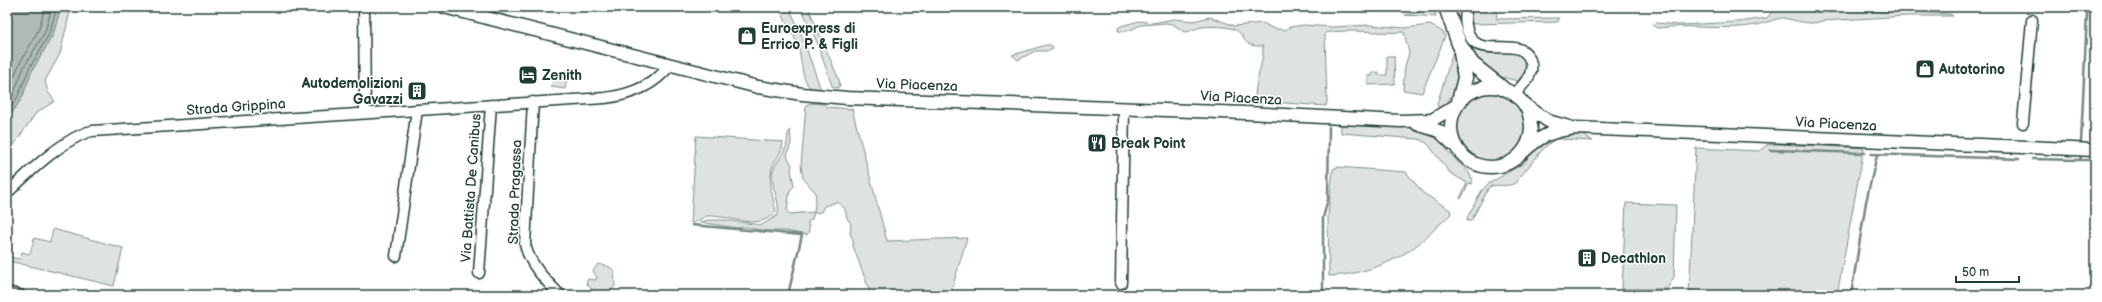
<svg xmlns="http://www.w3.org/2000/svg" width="2102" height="302" font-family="'Balsamiq Sans',sans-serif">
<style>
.green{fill:#dee3e2;stroke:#7e908b}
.water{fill:#afbab7;stroke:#758883}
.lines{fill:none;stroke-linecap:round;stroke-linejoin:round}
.shore{stroke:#596f68;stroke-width:1}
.stream{stroke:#758883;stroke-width:2.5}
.minor-casing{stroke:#1f3d34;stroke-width:13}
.major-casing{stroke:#1f3d34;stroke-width:15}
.highway-casing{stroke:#1f3d34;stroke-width:17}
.minor{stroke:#fff;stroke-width:10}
.major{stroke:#fff;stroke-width:12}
.highway{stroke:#fff;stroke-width:14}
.labels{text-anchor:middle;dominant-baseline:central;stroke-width:3;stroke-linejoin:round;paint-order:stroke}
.poi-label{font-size:14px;font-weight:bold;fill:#1f3d34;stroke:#fff;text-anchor:start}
.street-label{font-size:14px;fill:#1f3d34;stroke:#fff}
</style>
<rect width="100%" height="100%" fill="#fff"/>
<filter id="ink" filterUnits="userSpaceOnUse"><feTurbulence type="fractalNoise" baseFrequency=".025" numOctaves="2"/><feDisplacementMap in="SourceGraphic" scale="8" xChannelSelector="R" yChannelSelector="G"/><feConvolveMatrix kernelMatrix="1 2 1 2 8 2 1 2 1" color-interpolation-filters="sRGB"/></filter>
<g filter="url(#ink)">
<path class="green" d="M 40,7 L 71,7 L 60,54 L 45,81 L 48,92 L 55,101 L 36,113 L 7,155 L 7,121 L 24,94 L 27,61 Z
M 778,7 L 789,7 L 802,36 L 821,90 L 814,91 C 799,81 803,58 797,43 C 792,31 784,19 778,7 Z
M 801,7 L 808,7 L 839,80 L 840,86 L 837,88 L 832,86 L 817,42 Z
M 1426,7 L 1433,7 L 1436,17 L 1405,15 L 1424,11 Z
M 1472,7 L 1496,7 L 1497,19 L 1559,18 L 1558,22 L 1473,24 L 1469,15 Z
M 1772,7 L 1819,7 L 1830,13 L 1851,10 L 1888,12 L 1894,9 L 1903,12 L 1950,14 L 1953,16 L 1907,16 L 1822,21 C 1808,26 1797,20 1783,18 C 1780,17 1763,24 1757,25 C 1724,31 1691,24 1658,28 L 1653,25 L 1656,23 L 1680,25 L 1738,22 L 1767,18 L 1772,12 Z
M 1210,17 L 1235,26 L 1263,23 L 1272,28 L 1285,30 L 1290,27 L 1304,25 L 1332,27 L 1370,25 L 1404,28 L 1430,25 L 1443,32 L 1445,36 C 1438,55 1429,74 1422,93 L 1403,90 L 1405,66 L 1409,53 L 1404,32 C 1377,34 1352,28 1325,33 L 1327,102 L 1326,106 L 1285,103 L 1270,104 L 1268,101 L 1262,104 L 1255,101 C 1254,82 1264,64 1263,46 C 1238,47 1249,35 1233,29 C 1226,26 1209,26 1202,27 C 1195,28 1191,32 1184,32 L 1173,24 L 1166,23 L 1141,25 L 1128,31 L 1118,31 L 1118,28 L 1121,26 L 1139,21 L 1152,23 L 1174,19 L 1193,21 Z
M 1046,45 L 1051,45 L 1053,48 L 1047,51 L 1035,51 L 1018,60 L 1012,55 Z
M 1455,45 C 1464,69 1459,92 1440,110 L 1437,104 Z
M 1468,47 C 1488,60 1511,43 1526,60 L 1527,70 L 1518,81 L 1486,73 Z
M 1387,56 L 1394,56 L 1395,84 L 1368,85 L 1368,76 L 1372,76 L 1372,73 L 1379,72 L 1379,75 L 1387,75 Z
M 555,75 L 567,79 L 565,89 L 551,87 Z
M1454 127a37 37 0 1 1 74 0a37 37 0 1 1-74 0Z
M 811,103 L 824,104 L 826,107 L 852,109 L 887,241 L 967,238 L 950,295 L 871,295 L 853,246 L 853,240 L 850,233 L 851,224 L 847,218 L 845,209 L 837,202 L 824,206 L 821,212 L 814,213 L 812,219 L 808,222 L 809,231 L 807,235 L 786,231 L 766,231 L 745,227 L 737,228 L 699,222 L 709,220 L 724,220 L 762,225 L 778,215 C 780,202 773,191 772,178 C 771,166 782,158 786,147 C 788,141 786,136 790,130 L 791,143 L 787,156 L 792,165 L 791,170 L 794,186 L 790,190 L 787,211 L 789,214 L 814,212 L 816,193 L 803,178 L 801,166 L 806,105 Z
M 1341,125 L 1418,128 C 1443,135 1438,141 1453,157 C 1462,167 1472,170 1472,184 L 1469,183 L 1461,199 L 1460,198 L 1467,183 L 1449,172 L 1428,144 L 1419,139 L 1341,133 Z
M 1567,134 L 1583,135 L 1593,141 L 1557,139 L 1551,142 L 1543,149 L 1515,183 C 1507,188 1497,183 1489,187 L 1471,221 L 1467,221 L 1467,218 L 1482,190 L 1488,184 L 1524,163 L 1541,142 Z
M 696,136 L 783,142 C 783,153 775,158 772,168 C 768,183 773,198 776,212 C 758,232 731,215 708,216 C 701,217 697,223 691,223 Z
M 1776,144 L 1864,148 L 1837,295 L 1689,295 L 1696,148 L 1759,151 L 1767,145 Z
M 1337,167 L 1406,172 L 1423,193 L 1450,210 L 1451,214 C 1437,226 1425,240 1410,250 C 1386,266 1357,275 1329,276 L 1328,215 L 1333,169 Z
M 1626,203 L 1676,205 L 1674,277 L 1667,289 L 1622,289 Z
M 53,229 L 123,248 L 114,286 L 9,261 L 10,257 L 20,259 L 22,252 L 30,254 L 34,238 L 50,242 Z
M 598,264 L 610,267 L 614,271 L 615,286 L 607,295 L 597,295 L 586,283 L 588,279 L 596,280 L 597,277 L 593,271 Z"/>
<path class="water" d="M 7,7 L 61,7 L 53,35 L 32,71 L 21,100 L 7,119 Z"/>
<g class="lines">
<path class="shore" d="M 7,93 L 19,65 L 39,29 L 45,7
M 7,104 L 13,95 L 24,67 L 45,32 L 52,7
M 7,112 L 17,98 L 29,69 L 49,34 L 57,7"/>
<path class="stream" d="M 2081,142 L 2087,14 L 2089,11 L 2095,10
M 1770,150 L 1865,153
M 1871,154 L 2019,159
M 2032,159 L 2080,160 L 2081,156
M 2080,160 L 2095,160
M 692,225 L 802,235 L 788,295
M 1323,295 L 1323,218 L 1328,199 L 1329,127
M 1851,295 L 1866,202 L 1877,155"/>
<defs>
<path id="minor" d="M 364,7 L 365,113
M 1467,7 C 1463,19 1466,39 1479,45 C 1495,52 1522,39 1530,60 C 1536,74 1523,84 1515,94
M 533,102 L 525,244 C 529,264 546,281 560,295
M 2023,123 L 2032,20
M 7,193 C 27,174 65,137 92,131 L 605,98 C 630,95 654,86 670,65
M 396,256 L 417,110
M 479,273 L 491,105
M 1121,283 L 1124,109
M 7,292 L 20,295"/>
<path id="major" d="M 444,7 L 758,87 L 802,94 L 847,98 L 1246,113 L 1400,121 L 1432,120 L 1457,105
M1451 127a40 40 0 1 1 80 0a40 40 0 1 1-80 0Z
M 1525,105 L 1548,121 L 1569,127
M 1417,124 L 1439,131 L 1454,145
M 1521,154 C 1540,136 1550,131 1576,128 L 2095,150"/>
<path id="highway" d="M 1446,7 L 1459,44 L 1472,64 L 1502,88
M 1459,101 L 1465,78 L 1461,52"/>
</defs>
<use href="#minor" class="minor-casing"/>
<use href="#major" class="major-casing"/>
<use href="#highway" class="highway-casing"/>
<use href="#minor" class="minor"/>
<use href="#major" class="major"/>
<use href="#highway" class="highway"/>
</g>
</g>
<defs>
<symbol id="shop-square" viewBox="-11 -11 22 22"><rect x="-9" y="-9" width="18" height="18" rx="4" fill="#1f3d34" stroke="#fff"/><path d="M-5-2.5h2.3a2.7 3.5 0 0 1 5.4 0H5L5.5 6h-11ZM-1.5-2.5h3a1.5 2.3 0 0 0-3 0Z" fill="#fff"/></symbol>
<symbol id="hotel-square" viewBox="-11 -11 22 22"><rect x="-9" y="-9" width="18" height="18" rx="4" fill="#1f3d34" stroke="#fff"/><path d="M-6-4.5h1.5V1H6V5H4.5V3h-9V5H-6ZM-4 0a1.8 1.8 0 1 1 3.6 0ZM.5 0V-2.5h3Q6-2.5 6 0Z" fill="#fff"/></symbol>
<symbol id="building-square" viewBox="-11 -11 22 22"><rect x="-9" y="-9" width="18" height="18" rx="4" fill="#1f3d34" stroke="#fff"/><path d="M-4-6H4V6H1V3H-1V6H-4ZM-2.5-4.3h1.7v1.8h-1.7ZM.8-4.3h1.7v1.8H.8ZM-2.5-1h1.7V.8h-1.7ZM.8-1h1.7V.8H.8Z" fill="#fff"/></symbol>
<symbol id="restaurant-square" viewBox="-11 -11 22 22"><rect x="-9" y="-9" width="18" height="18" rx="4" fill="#1f3d34" stroke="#fff"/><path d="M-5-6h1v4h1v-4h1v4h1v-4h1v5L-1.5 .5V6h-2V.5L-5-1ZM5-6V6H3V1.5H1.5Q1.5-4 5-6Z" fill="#fff"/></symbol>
</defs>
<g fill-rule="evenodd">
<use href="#shop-square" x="736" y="25" width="22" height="22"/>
<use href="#shop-square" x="1914" y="58" width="22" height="22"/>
<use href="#hotel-square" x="517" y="64" width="22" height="22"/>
<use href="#building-square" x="406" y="80" width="22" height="22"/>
<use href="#restaurant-square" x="1086" y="132" width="22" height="22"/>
<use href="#building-square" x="1576" y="247" width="22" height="22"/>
</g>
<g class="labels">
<g class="poi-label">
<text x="761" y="28">Euroexpress di<tspan x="761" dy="16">Errico P. &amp; Figli</tspan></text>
<text x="1939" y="69">Autotorino</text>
<text x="542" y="75">Zenith</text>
<text x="403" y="83" text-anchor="end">Autodemolizioni<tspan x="403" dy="16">Gavazzi</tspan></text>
<text x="1111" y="143">Break Point</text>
<text x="1601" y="258">Decathlon</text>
</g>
<g class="street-label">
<text transform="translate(917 85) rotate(2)">Via Piacenza</text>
<text transform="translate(1241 98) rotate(3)">Via Piacenza</text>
<text transform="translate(236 107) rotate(-4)">Strada Grippina</text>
<text transform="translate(1836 124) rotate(3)">Via Piacenza</text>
<text transform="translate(471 188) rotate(-86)">Via Battista De Canibus</text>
<text transform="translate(515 192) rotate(-88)">Strada Pragassa</text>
</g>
</g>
<rect width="2102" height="302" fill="none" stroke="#fff" stroke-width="24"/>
<rect x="12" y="12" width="2078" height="278" fill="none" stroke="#1f3d34" stroke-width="1.5" filter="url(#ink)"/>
<path d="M1956 276v6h63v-6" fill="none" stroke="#1f3d34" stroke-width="2"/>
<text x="1962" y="276" font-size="12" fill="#1f3d34" stroke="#ffffff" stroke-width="3" paint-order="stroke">50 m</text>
</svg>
